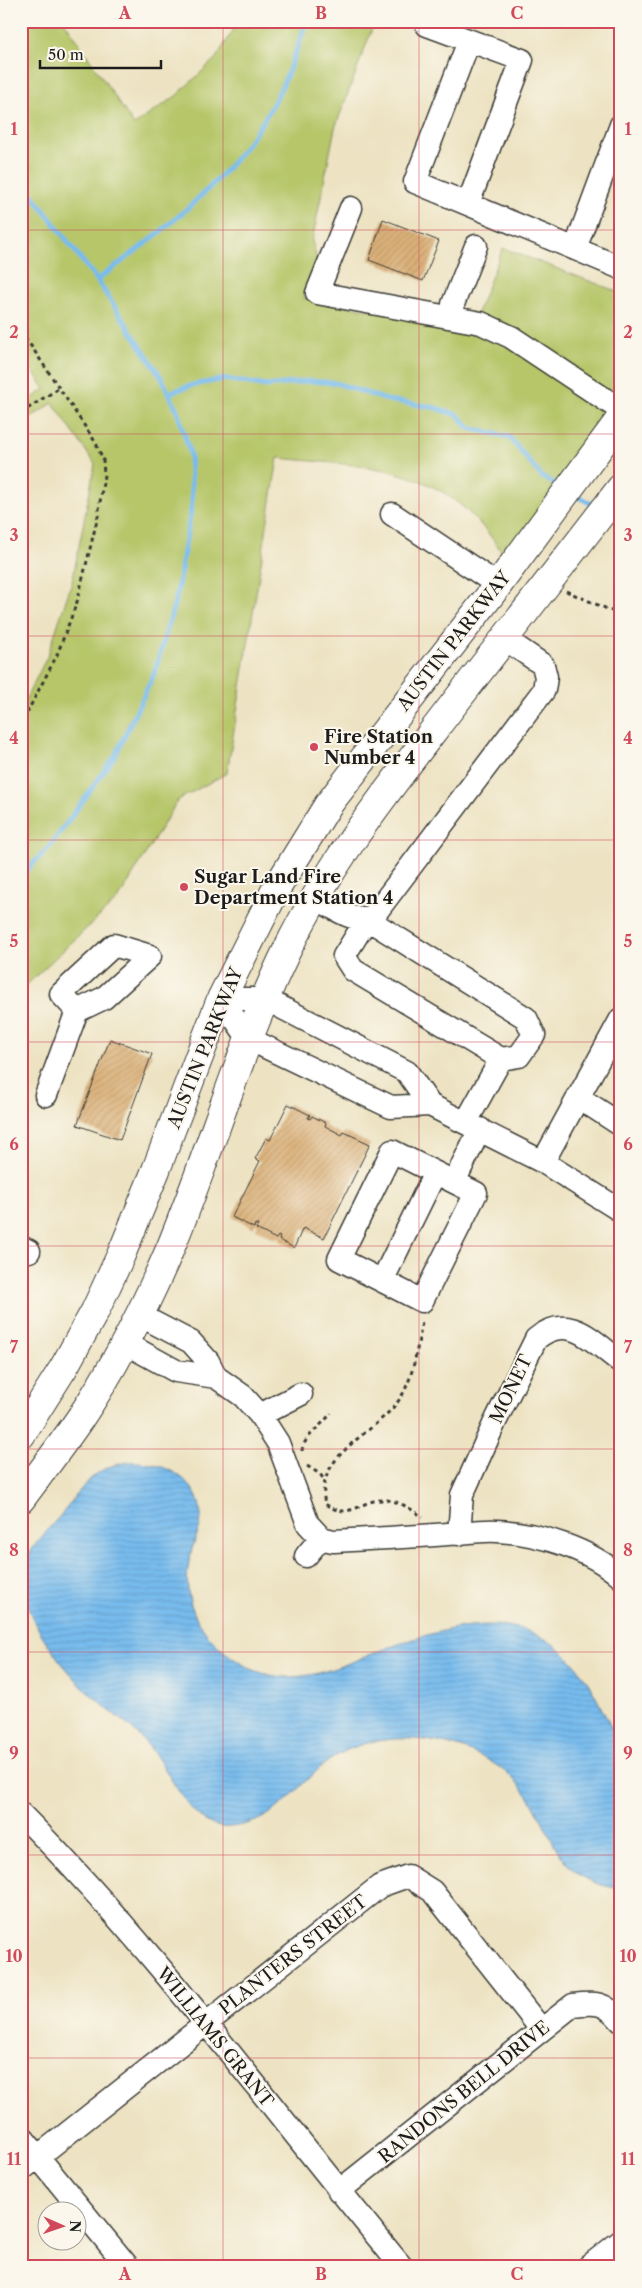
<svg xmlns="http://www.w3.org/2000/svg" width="642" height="2288" font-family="'Libre Caslon Text',serif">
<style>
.green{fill:#b6c669;stroke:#697142}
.water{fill:url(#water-rules);stroke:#4a6c84}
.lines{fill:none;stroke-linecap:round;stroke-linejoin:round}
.stream{stroke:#77bbed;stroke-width:5}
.building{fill:url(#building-hatch)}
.minor-casing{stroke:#3b3a35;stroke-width:25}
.major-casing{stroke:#3b3a35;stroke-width:30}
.path{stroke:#3b3a35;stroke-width:3;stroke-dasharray:4 4;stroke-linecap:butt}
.minor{stroke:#fff;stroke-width:22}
.major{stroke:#fff;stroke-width:28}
.grid{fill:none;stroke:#d1495b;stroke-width:1;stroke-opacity:0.55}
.poi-dot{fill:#d1495b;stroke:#fbf7ec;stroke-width:2}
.labels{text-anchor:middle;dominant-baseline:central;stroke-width:4;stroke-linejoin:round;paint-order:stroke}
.street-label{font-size:18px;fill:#1c1c1c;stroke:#fbf7ec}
.poi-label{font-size:18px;font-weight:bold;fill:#1c1c1c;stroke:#fbf7ec;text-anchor:start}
.neatline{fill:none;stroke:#d1495b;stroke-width:2}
.grid-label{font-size:16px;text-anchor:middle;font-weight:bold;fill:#d1495b}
</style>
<defs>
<pattern id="water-rules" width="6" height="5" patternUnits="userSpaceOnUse" patternTransform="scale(1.25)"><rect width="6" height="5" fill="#77bbed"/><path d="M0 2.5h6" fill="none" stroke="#66a0cb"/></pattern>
<pattern id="building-hatch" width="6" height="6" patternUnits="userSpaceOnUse" patternTransform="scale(1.25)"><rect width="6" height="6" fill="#dbb179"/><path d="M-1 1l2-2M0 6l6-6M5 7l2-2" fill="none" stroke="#bb9868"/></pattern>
</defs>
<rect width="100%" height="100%" fill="#fbf7ec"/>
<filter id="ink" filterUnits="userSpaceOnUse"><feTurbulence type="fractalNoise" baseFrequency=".02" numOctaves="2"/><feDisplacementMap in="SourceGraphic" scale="10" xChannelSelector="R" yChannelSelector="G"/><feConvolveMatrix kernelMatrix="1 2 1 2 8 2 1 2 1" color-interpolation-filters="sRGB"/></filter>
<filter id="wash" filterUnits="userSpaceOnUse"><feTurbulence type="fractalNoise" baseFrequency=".0096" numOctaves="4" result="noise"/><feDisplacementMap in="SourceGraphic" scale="20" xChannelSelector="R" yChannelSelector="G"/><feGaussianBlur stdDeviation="1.12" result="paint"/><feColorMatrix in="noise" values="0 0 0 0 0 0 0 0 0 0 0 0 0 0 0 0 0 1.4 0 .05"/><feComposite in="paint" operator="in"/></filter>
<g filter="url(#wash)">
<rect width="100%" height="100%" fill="#ede3c3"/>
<path class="green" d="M 21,21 L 64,21 L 134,125 L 176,96 L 216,58 L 239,21 L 375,21 L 335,128 L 312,241 L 317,259 L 304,298 L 471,328 L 503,248 L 621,293 L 621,384 L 507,560 C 446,463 381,468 278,458 L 227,773 L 178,800 L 119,898 L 21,990 L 21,708 L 47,657 L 72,582 L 95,464 L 53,403 L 21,424 L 21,406 L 45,389 L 21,354 Z"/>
<path class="water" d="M 130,1462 C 162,1461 200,1478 201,1516 C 201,1529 194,1540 191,1553 C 179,1597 197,1633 233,1658 C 288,1698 339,1665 393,1646 C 480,1615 553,1607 599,1703 C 606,1718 616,1734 620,1750 C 623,1761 621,1777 621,1789 C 621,1822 621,1856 621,1889 C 556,1880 558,1841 528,1796 C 512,1773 488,1757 461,1748 C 423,1735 371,1734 336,1756 C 300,1778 282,1820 237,1826 C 227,1828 218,1828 209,1823 C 182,1809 167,1765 145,1742 C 133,1728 118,1718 104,1706 C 76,1682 52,1655 35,1623 C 26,1605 19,1586 24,1566 C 30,1546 52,1526 65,1510 C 85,1484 95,1466 130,1462 Z"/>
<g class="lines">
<path class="stream" d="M 21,180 L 97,280 L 161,377 L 177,410 L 190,453 L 192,504 L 176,598 L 154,674 L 115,756 L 51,845 L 21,876
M 97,280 C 169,227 244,170 282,86 C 292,65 299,43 307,21
M 168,393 L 193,385 L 225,379 L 267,386 L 309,381 L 336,383 L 387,400 L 432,407 L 458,415 L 469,428 L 509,437 L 542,477 L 561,487
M 575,495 L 596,506
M 610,514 L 621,520"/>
</g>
<g id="blocks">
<path class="building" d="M 383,219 L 439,241 L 423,281 L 369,260 Z
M 110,1039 L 152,1054 L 120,1140 L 77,1125 Z
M 288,1104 L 310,1115 L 308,1118 L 310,1119 L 312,1116 L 326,1123 L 325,1126 L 342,1135 L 344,1132 L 370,1144 L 324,1238 L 303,1228 L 294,1248 L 279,1240 L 280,1237 L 278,1236 L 276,1239 L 256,1229 L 258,1225 L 255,1224 L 254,1228 L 232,1217 L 260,1161 L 255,1159 L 266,1138 L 270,1140 Z"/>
</g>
</g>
<g filter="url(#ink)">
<use href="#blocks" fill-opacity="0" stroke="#3b3a35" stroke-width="1"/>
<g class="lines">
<defs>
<path id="minor" d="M 427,25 L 522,60 L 468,204
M 469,41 L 415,182 L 621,268
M 351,208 L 317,293 L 481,323 L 511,337 L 621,410
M 575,249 L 621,125
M 454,317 L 453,304 L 476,246
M 392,514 L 498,585
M 316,898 C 333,907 355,926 374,915 L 544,690 L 546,677 L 543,665 L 505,639
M 367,919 L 526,1018 L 534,1035 L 519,1056 L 501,1059 L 353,970 L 344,956 Z
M 221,999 L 249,1039 L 391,1107 L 430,1105 L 543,1162 L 621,1211
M 221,999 L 265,999 L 407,1072 L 430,1105
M 46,1095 L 77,1011 L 61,994 L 114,945 L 150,956 L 104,998 L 77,1011
M 578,1097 L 621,1125
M 466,1122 L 501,1059
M 543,1162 L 621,1019
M 454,1182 L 392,1151 L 339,1259 L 422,1301 L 476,1193 L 454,1182 L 480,1129
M 21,1247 L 29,1251
M 382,1281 L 435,1173
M 139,1315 L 191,1342 L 208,1361 L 216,1377 L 243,1396 L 260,1415 L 278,1443 L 308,1524 L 321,1538 L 333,1541 C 371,1539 410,1537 448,1534 C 464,1533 481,1530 497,1531 C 539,1533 590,1549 621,1577
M 125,1343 L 176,1371 L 216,1377
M 260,1415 L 301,1394
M 459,1534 L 462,1495 L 495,1422 L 536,1339 C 569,1311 593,1342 621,1362
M 306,1556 L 321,1538
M 21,1814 C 159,1953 276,2115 402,2267
M 21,2136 L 128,2267
M 21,2170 L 380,1886 L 408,1876 L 432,1891 L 541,2029
M 339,2191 L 573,2005 C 596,2002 605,2002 621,2021
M 588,2267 L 621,2241"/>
<path id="major" d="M 21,1435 L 64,1367 L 95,1311 L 121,1255 L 156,1170 L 221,999 L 276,889 L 328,805 L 498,585 L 621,418
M 21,1499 C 41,1472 62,1445 81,1417 C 116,1365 145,1307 170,1249 C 211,1150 240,1047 287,950 C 329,863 391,786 450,709 C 507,636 564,562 621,488"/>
</defs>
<use href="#minor" class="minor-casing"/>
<use href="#major" class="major-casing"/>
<path class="path" d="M 21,331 L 96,443 L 103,460 L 104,475 L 98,516 L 77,602 L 57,655 L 21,724
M 21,413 L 59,388
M 566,591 L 621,615
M 422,1323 C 417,1347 414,1376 401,1397 C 378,1434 314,1452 325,1504 C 352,1522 359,1499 384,1500 C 398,1500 411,1509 423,1517
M 302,1451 C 303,1437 323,1425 331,1413
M 307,1466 L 320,1474 L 325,1481"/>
<use href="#minor" class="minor"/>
<use href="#major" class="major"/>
</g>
</g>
<path class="grid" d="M 223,21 L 223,2267M 419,21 L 419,2267M 21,230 L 621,230M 21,434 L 621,434M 21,636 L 621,636M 21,840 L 621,840M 21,1042 L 621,1042M 21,1246 L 621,1246M 21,1449 L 621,1449M 21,1652 L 621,1652M 21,1855 L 621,1855M 21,2058 L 621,2058"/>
<g class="poi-dot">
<circle cx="314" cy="747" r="5"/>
<circle cx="184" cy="887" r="5"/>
</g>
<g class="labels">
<g class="street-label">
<text transform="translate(454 641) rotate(-52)">AUSTIN PARKWAY</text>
<text transform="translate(205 1048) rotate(-68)">AUSTIN PARKWAY</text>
<text transform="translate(511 1389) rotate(-64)">MONET</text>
<text transform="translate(293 1955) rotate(-38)">PLANTERS STREET</text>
<text transform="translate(215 2037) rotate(51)">WILLIAMS GRANT</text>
<text transform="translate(464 2092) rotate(-39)">RANDONS BELL DRIVE</text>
</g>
<g class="poi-label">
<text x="324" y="737">Fire Station<tspan x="324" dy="21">Number 4</tspan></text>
<text x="194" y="877">Sugar Land Fire<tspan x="194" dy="21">Department Station 4</tspan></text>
</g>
</g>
<rect width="642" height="2288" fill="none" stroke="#fbf7ec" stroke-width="55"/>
<g transform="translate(62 2226) rotate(92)"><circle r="24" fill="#fbf7ec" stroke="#a29f99"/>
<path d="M0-4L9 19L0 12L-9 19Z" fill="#d1495b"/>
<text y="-8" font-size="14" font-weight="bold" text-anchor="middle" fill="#1c1c1c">N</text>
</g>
<path d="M40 60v8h121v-8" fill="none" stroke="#1c1c1c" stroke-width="2.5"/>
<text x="48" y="60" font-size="15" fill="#1c1c1c" stroke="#fbf7ec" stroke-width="4" paint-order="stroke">50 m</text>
<rect x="28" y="28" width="586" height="2232" class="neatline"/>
<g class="grid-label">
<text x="125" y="19">A</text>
<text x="321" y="19">B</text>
<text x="517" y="19">C</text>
<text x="14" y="135">1</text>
<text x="628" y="135">1</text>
<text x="14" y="338">2</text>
<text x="628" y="338">2</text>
<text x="14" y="541">3</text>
<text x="628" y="541">3</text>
<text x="14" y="744">4</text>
<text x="628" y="744">4</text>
<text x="14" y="947">5</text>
<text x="628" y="947">5</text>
<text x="14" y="1150">6</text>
<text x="628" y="1150">6</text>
<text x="14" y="1353">7</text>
<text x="628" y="1353">7</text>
<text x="14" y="1556">8</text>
<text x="628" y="1556">8</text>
<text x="14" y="1759">9</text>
<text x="628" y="1759">9</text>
<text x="14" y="1962">10</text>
<text x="628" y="1962">10</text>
<text x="14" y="2165">11</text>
<text x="628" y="2165">11</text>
<text x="125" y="2280">A</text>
<text x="321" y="2280">B</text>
<text x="517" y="2280">C</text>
</g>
</svg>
